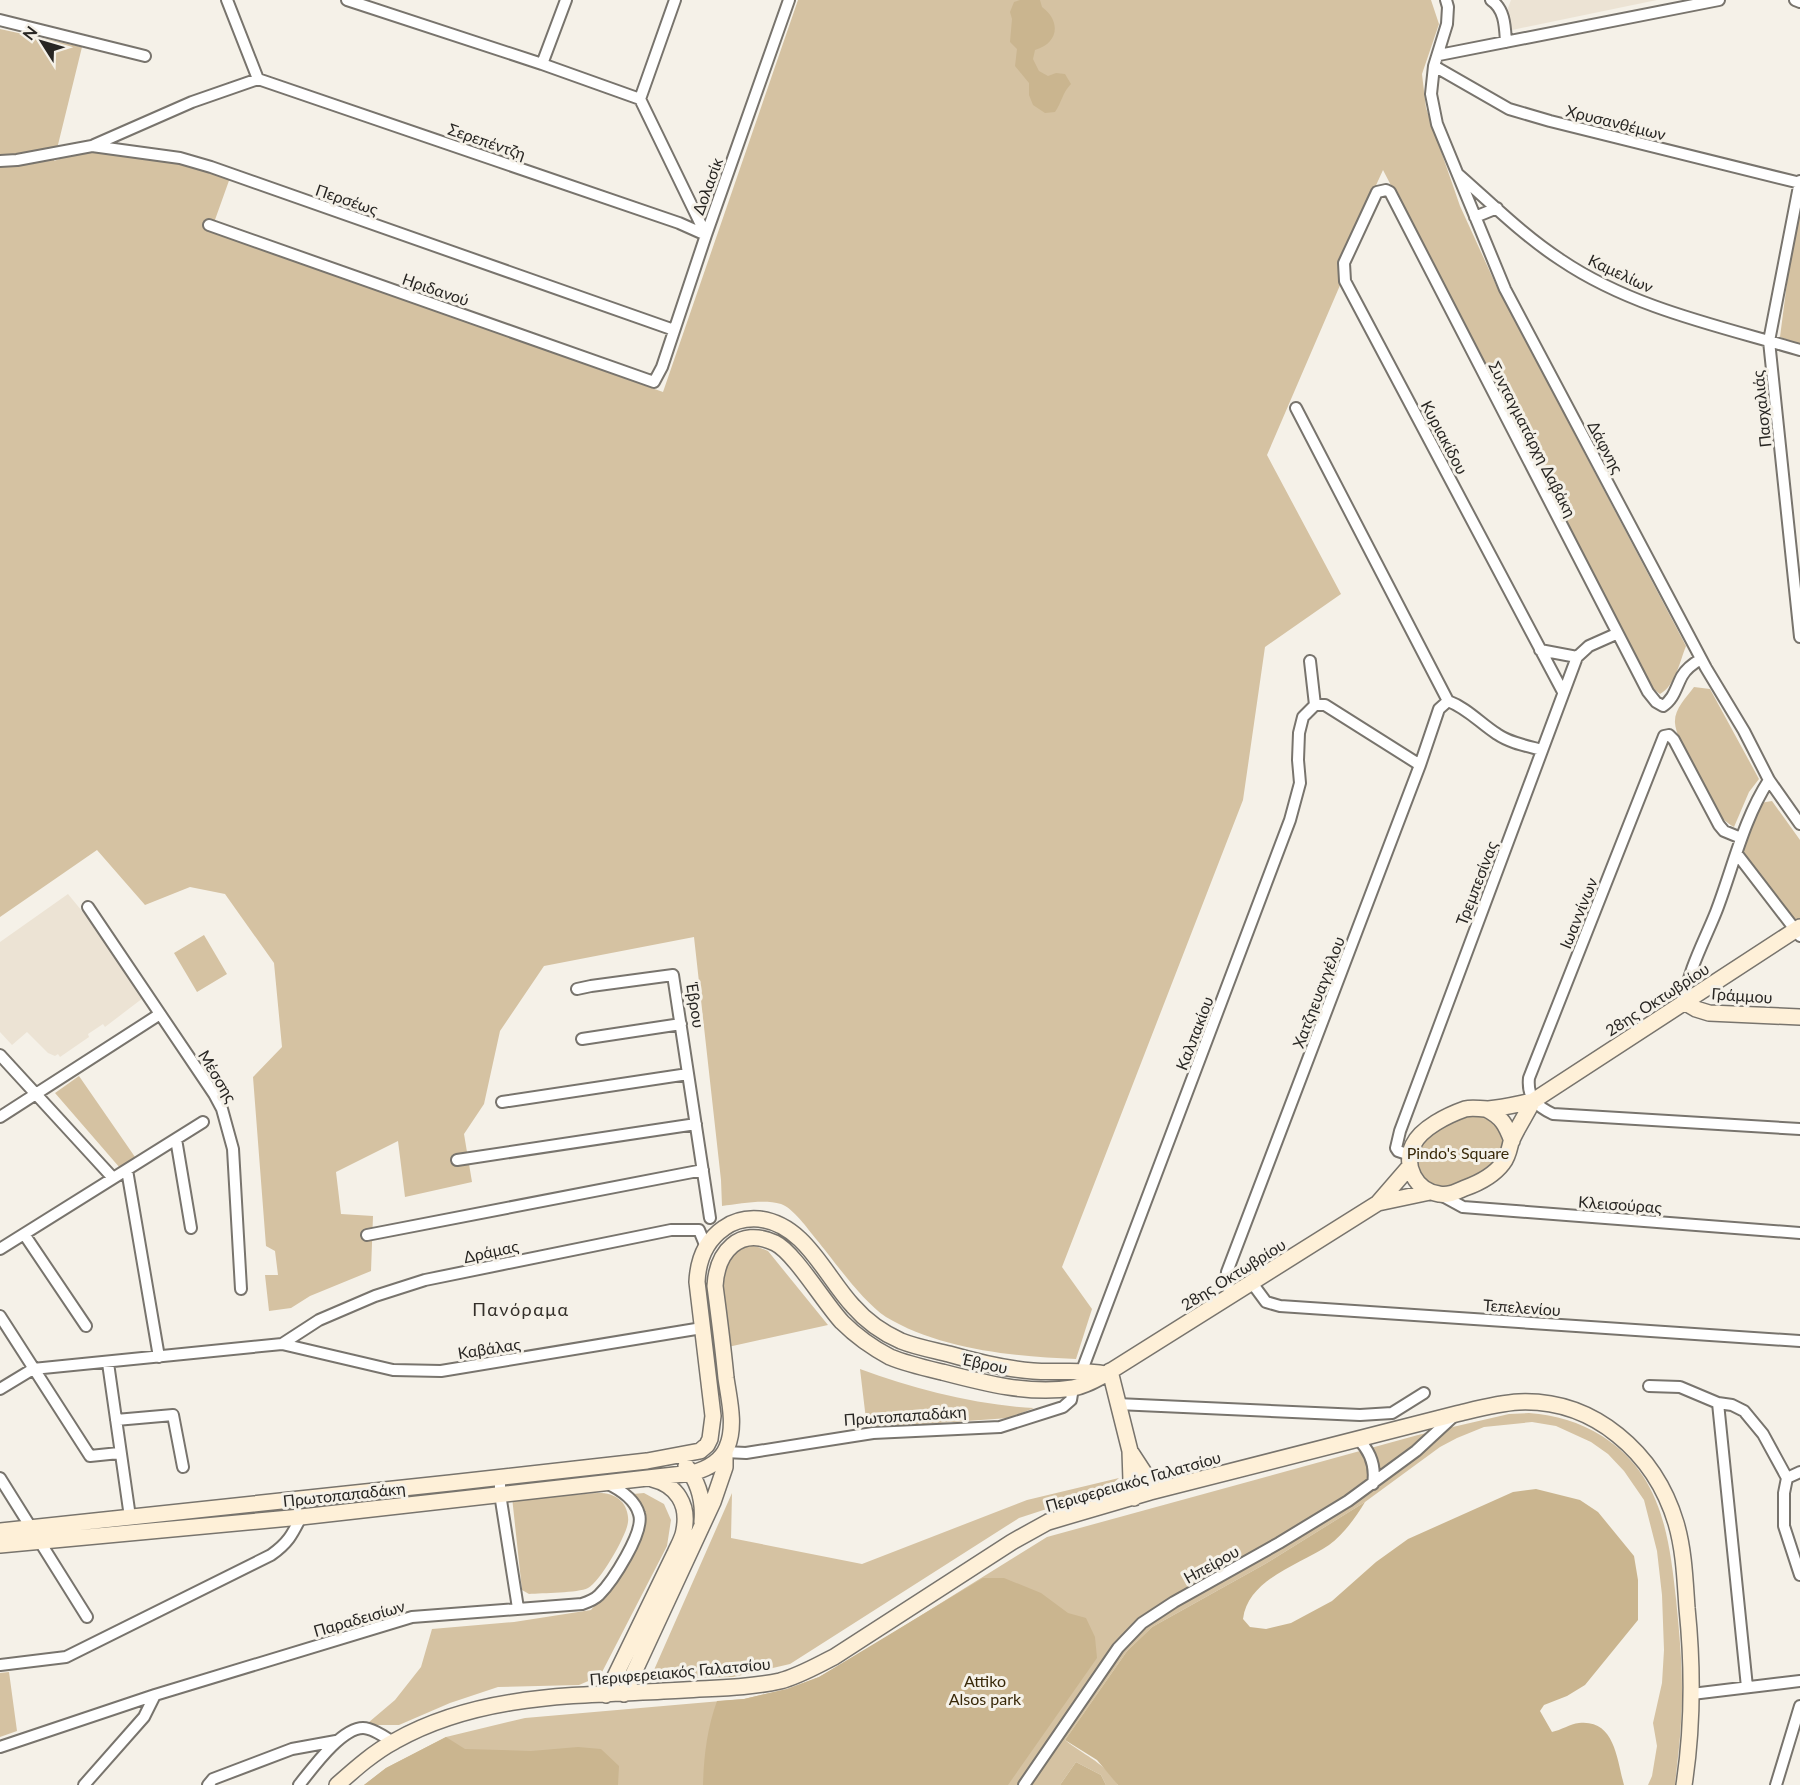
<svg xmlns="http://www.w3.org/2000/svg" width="1800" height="1785" font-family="Lato,sans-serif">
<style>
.built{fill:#ece3d4}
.green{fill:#d5c2a2}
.forest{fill:#cab58f}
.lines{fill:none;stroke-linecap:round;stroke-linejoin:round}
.street-casing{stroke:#78746d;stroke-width:14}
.secondary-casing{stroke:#78746d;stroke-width:18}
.street{stroke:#fff;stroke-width:10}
.secondary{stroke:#fef0d8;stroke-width:15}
.labels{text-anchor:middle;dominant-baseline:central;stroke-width:6;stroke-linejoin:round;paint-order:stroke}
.street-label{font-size:16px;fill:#282623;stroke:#f5f1e8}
.park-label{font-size:16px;fill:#392909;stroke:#f5f1e8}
.neighbourhood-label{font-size:18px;letter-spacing:1.5px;fill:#34302a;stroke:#f5f1e8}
</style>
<rect width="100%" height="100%" fill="#f5f1e8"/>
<path class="built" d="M 1511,0 L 1657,0 L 1512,30 L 1508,8 Z
M 68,894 L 95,927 L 143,998 L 105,1027 L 103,1024 L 88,1034 L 89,1037 L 60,1057 L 58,1054 L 55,1056 L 48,1053 L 27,1032 L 12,1045 L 0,1032 L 0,942 Z"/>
<path class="green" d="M 798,0 L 1431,0 L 1439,24 L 1422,74 L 1426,108 L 1460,206 L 1496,285 L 1686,646 C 1680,661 1675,686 1660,694 L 1652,688 L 1383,170 L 1340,264 L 1341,283 L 1267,455 L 1341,594 L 1265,647 L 1243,800 L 1062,1267 L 1092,1309 L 1076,1359 C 1015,1357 939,1349 886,1317 C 862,1301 835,1262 816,1239 C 808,1229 793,1208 781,1204 C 763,1199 740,1204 722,1206 L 721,1180 L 694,937 L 544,966 L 500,1031 L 484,1104 L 464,1134 L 472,1182 L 405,1197 L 398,1141 L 336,1172 L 341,1214 L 373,1216 L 371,1271 L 310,1296 L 291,1308 L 269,1311 L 265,1275 L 278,1275 L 275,1251 L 266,1246 L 253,1077 L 282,1047 L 274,963 L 225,894 L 190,887 L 145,905 L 97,850 L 0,917 L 0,29 L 82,47 L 54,161 L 84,150 L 149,154 L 231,175 L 211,231 L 663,392 Z
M 1800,212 L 1800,344 L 1780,337 L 1789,267 Z
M 1694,687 L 1710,689 L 1759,779 L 1749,792 L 1734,827 C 1727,823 1721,818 1717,811 C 1706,795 1676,741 1675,723 C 1674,709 1686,698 1694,687 Z
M 1772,801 L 1800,840 L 1800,918 L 1795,921 L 1742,852 L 1760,803 Z
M 204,935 L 227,974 L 197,992 L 174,953 Z
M 79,1076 L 135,1157 L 120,1168 L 55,1093 Z
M 1475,1112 C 1480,1114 1487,1115 1492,1118 C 1496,1121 1498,1126 1500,1129 C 1518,1157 1465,1190 1442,1188 C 1432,1187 1420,1182 1417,1171 C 1408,1135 1449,1123 1475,1112 Z
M 748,1245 L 758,1247 L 768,1251 L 828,1325 L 728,1347 C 725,1321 714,1281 729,1258 C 733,1251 741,1248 748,1245 Z
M 860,1369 C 915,1389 975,1405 1034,1408 L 1009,1418 L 867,1428 Z
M 1529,1413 C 1556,1415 1579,1422 1602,1436 C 1661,1474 1669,1534 1676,1599 C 1680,1639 1684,1681 1681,1722 C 1680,1743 1677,1764 1675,1785 L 1648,1785 L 1652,1776 L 1657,1746 L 1653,1723 L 1662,1683 L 1664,1650 L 1662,1595 L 1657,1551 L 1644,1500 L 1624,1471 L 1608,1454 L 1591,1442 L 1556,1426 L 1532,1422 L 1484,1427 L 1457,1438 L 1440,1447 L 1365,1502 L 1265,1564 L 1152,1627 L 1127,1651 L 1065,1740 C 1085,1756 1104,1762 1118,1785 L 1106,1785 L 1101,1775 L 1076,1762 L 1060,1785 L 364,1785 L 386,1768 L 446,1737 L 525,1718 L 744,1699 L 787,1689 L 819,1677 L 867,1649 L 1047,1537 L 1418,1435 L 1509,1414 Z
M 1119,1478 L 1105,1490 L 1019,1518 L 790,1664 L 733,1677 L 650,1679 L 732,1493 L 731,1538 L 862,1564 L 1027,1500 Z
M 555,1492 C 575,1501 604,1484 621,1501 C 626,1505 629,1516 628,1522 C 627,1535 600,1582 588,1588 C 578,1593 542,1593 529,1594 L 522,1590 L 512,1497 Z
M 644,1493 L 664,1504 L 671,1520 L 667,1546 L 600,1676 L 579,1685 L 498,1687 L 450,1703 L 399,1725 L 379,1725 L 362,1728 L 395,1700 L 421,1667 L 432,1629 L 514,1622 L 591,1610 C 610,1587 647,1547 643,1516 C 642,1509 636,1501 633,1494 Z
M 9,1672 L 17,1731 L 0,1737 L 0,1673 Z"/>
<path class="forest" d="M 1020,0 L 1040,0 L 1042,7 C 1061,21 1059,43 1035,50 L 1033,59 L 1039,71 L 1048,76 L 1056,73 L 1065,74 L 1071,84 C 1062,93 1062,102 1055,112 L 1045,113 L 1033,105 L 1029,95 L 1029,83 L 1015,66 L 1017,49 L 1010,42 L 1012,19 L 1010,12 L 1014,2 Z
M 1536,1489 L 1580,1500 L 1598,1512 L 1634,1556 L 1638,1580 L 1638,1620 L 1585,1685 L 1567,1696 L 1544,1705 L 1540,1711 L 1552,1732 C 1561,1730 1570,1724 1579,1723 C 1615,1719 1617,1760 1624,1785 L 1118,1785 L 1097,1760 L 1065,1740 L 1127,1651 L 1152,1627 L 1265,1564 L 1365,1502 C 1356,1517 1344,1534 1329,1545 C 1299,1565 1248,1579 1243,1619 L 1250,1627 L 1266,1629 L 1291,1623 L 1332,1601 L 1376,1562 L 1408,1539 L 1513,1492 Z
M 983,1578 L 1004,1578 L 1041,1593 L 1068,1613 L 1086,1618 L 1095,1637 L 1097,1658 L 1008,1785 L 703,1785 C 704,1755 707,1729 717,1701 L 744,1699 L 787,1689 L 819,1677 Z
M 446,1737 L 465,1749 L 531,1751 L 578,1747 L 601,1749 L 619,1766 L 618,1785 L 364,1785 L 386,1768 Z
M 1076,1762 L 1101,1775 L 1106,1785 L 1060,1785 Z"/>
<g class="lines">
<defs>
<path id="street" d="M 227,0 L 258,79
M 347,0 L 542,64 L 640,99
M 1446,0 L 1448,7 L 1447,24 L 1434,66 L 1431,94 L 1437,124 L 1505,289 L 1706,668 L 1744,731 L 1769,780 L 1800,824
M 1491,0 C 1505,9 1505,27 1506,42
M 1795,0 L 1800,2
M 0,20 L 145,56
M 1439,55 L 1719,0
M 542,64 L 566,0
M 1434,66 L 1509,109 L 1550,121 L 1800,183
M 258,79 L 679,223 L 706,235
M 640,99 L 706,235
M 640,99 L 675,0
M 94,145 L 192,102 L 258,79
M 0,161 L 17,160 L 92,146 L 180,158 L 211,167 L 674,330
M 1459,175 C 1492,204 1524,236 1561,260 C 1632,308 1719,326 1800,350
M 1800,181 L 1769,341 L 1800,637
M 1475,217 L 1497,208
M 209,225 L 654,382 L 662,367 L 706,235 L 789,0
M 1296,408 L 1448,701
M 1540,650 L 1577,657
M 1310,661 L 1315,705
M 1563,692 L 1345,281 L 1344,263 L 1377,192 L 1386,190 L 1390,192 L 1648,692 L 1656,702 L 1663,706 C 1674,699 1676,687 1682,676 C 1686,669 1694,663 1701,659
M 1448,701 C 1467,708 1480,723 1497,734 C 1510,743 1527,746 1542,750
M 1315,705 L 1325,705 L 1420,765
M 1741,838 L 1724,831 L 1719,825 L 1674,740 L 1669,735 L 1664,736 L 1529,1078 C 1527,1097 1536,1106 1553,1114 L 1800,1129
M 1737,854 L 1800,936
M 88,907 L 214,1094 L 222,1109 L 233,1149 L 241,1289
M 577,989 L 591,986 L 673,975 L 710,1218
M 1684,1002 C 1688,970 1704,942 1716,912 C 1733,868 1743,820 1769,780
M 582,1039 L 681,1024
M 0,1055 L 113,1178
M 502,1102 L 688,1074
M 0,1117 L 160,1014
M 176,1139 L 191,1228
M 1410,1155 L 1398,1151 L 1396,1148 L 1400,1131 L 1577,657 L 1589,646 L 1616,634
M 457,1160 L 696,1124
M 127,1170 L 159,1357
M 1441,1195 L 1463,1207 L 1800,1233
M 24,1234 L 86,1326
M 367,1235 L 703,1170
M 0,1249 L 203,1122
M 1252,1283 L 1266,1302 L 1280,1306 L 1800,1341
M 1232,1296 L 1226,1282 L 1227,1272 L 1420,765 L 1439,709 L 1448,701
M 0,1316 L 90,1456 L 119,1453
M 282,1344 L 319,1320 L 375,1296 L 425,1280 L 671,1230 L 699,1230 L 706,1247
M 108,1363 L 130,1517
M 1085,1370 L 1084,1365 L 1290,820 L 1300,783 L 1298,760 L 1299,733 L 1303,717 L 1315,705
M 1649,1386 L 1680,1387 L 1718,1403 L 1732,1405 L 1744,1411 L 1763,1434 L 1787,1478
M 0,1389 L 33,1369 L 282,1344 L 393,1370 L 441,1371 L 702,1328
M 1718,1403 L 1747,1687
M 1117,1404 L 1360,1415 L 1392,1413 L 1424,1393
M 116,1420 L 173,1415 L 183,1467
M 1358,1439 C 1371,1452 1376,1466 1373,1484
M 725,1452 L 746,1453 L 873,1433 L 1000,1427 L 1063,1407 L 1071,1400 L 1073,1388
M 1800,1472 L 1787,1478 L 1784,1493 L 1784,1526 L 1800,1575
M 500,1477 L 500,1494 L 518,1608
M 0,1478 L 87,1617
M 0,1665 L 66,1657 L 271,1555 C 288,1543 292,1535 301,1517
M 1692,1694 L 1800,1681
M 0,1747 L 155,1695 L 412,1617 L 582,1604 C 588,1602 594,1600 599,1595 C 612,1582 645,1532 639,1514 C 635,1499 619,1489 606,1483
M 84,1785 L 144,1717 L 155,1695
M 208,1785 L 213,1779 L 292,1749 L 336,1741
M 299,1785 C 312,1769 341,1728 363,1728 C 372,1728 385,1737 393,1742
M 1024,1785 L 1118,1648 L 1142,1623 L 1174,1602 L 1279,1543 L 1348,1501 L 1416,1451 L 1456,1414
M 1776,1785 L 1800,1706"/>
<path id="secondary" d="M 1684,1002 L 1696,1009 L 1709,1013 L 1800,1017
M 1533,1101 C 1526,1115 1517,1128 1511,1142 C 1509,1150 1508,1157 1503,1163 C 1494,1175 1479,1183 1465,1188 C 1456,1192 1448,1196 1439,1194 C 1416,1191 1403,1166 1413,1145 C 1421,1128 1448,1115 1465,1109 C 1473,1107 1479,1109 1488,1109 C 1503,1108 1518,1104 1533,1101 L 1800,927
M 1486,1109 C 1502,1117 1506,1125 1512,1141
M 1378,1203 L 1430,1192
M 1110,1371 L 1130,1451 L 1131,1481 L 1134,1498
M 1130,1451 L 1145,1474 L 1150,1492
M 686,1466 C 699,1483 704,1501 702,1522
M 0,1531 L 450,1483 L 647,1461 L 700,1451 L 707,1445 L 710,1439 L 713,1416 L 697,1282 C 698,1260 705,1241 724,1228 C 735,1220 746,1218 759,1219 C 805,1224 825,1276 853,1306 C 866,1321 883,1333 901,1341 C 916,1347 933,1350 949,1354 C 977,1362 1004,1369 1033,1371 C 1058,1373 1081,1369 1106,1374
M 0,1545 L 301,1517 L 692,1473 C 707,1469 721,1462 727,1447 C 736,1426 729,1399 726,1378 C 723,1347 719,1316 715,1286 C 717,1252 739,1226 775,1243 C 794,1252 825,1304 842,1322 C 856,1336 873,1348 890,1357 C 907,1364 925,1368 942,1372 C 984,1383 1029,1395 1073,1388 C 1085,1386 1095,1380 1106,1374 L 1378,1203 L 1410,1166
M 624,1694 L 713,1502 L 725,1467 L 725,1452
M 606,1695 L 675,1553 C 678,1546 683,1538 684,1530 C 689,1505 677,1485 652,1479
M 337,1785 C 355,1769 374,1752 395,1741 C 484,1691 586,1696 684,1690 C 715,1688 749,1688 780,1681 C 799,1676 816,1666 834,1657 L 1012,1542 L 1048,1522 L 1150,1492 L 1456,1414 C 1477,1409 1498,1403 1519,1402 C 1594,1399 1655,1453 1676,1523 C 1684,1550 1685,1580 1687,1608 C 1693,1667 1693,1726 1684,1785"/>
</defs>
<use href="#street" class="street-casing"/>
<use href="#secondary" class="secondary-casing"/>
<use href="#street" class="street"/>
<use href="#secondary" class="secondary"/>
</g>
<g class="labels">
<g class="street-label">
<text transform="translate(1616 122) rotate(14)">Χρυσανθέμων</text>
<text transform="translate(487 141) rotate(19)">Σερεπέντζη</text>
<text transform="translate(707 186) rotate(-70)">Δολασίκ</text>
<text transform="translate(347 199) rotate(19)">Περσέως</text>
<text transform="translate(1621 273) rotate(25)">Καμελίων</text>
<text transform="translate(436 289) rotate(19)">Ηριδανού</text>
<text transform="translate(1761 409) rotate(-96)">Πασχαλιάς</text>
<text transform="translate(1445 437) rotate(62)">Κυριακίδου</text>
<text transform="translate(1533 439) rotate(63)">Συνταγματάρχη Δαβάκη</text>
<text transform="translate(1606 447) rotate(62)">Δάφνης</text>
<text transform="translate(1476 883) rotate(-69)">Τρεμπεσίνας</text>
<text transform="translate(1578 913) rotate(-68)">Ιωαννίνων</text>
<text transform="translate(1318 992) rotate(-69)">Χατζηευαγγέλου</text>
<text transform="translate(1742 995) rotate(4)">Γράμμου</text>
<text transform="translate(1657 999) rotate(-33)">28ης Οκτωβρίου</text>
<text transform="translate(696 1005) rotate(81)">Έβρου</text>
<text transform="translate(1194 1033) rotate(-69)">Καλπακίου</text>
<text transform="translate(218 1076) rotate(59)">Μέσσης</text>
<text transform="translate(1620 1204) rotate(4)">Κλεισούρας</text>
<text transform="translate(491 1251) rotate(-12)">Δράμας</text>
<text transform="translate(1233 1274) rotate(-32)">28ης Οκτωβρίου</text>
<text transform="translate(1522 1307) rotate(4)">Τεπελενίου</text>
<text transform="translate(489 1348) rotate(-9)">Καβάλας</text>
<text transform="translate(985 1363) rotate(12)">Έβρου</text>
<text transform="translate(905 1415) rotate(-4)">Πρωτοπαπαδάκη</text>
<text transform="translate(1133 1481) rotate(-16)">Περιφερειακός Γαλατσίου</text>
<text transform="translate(344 1494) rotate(-6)">Πρωτοπαπαδάκη</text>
<text transform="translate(1211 1564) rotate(-29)">Ηπείρου</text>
<text transform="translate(359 1618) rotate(-16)">Παραδεισίων</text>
<text transform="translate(680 1671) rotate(-5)">Περιφερειακός Γαλατσίου</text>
</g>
<g class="park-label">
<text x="1458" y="1152">Pindo's Square</text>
<text x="985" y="1680">Attiko<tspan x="985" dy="18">Alsos park</tspan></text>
</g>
<g class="neighbourhood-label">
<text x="521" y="1309">Πανόραμα</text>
</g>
</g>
<g transform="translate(42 42) rotate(307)" stroke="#f5f1e8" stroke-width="4.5" paint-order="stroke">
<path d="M0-4.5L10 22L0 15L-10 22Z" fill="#282623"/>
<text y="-9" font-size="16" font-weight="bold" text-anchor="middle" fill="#282623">N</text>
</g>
</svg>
